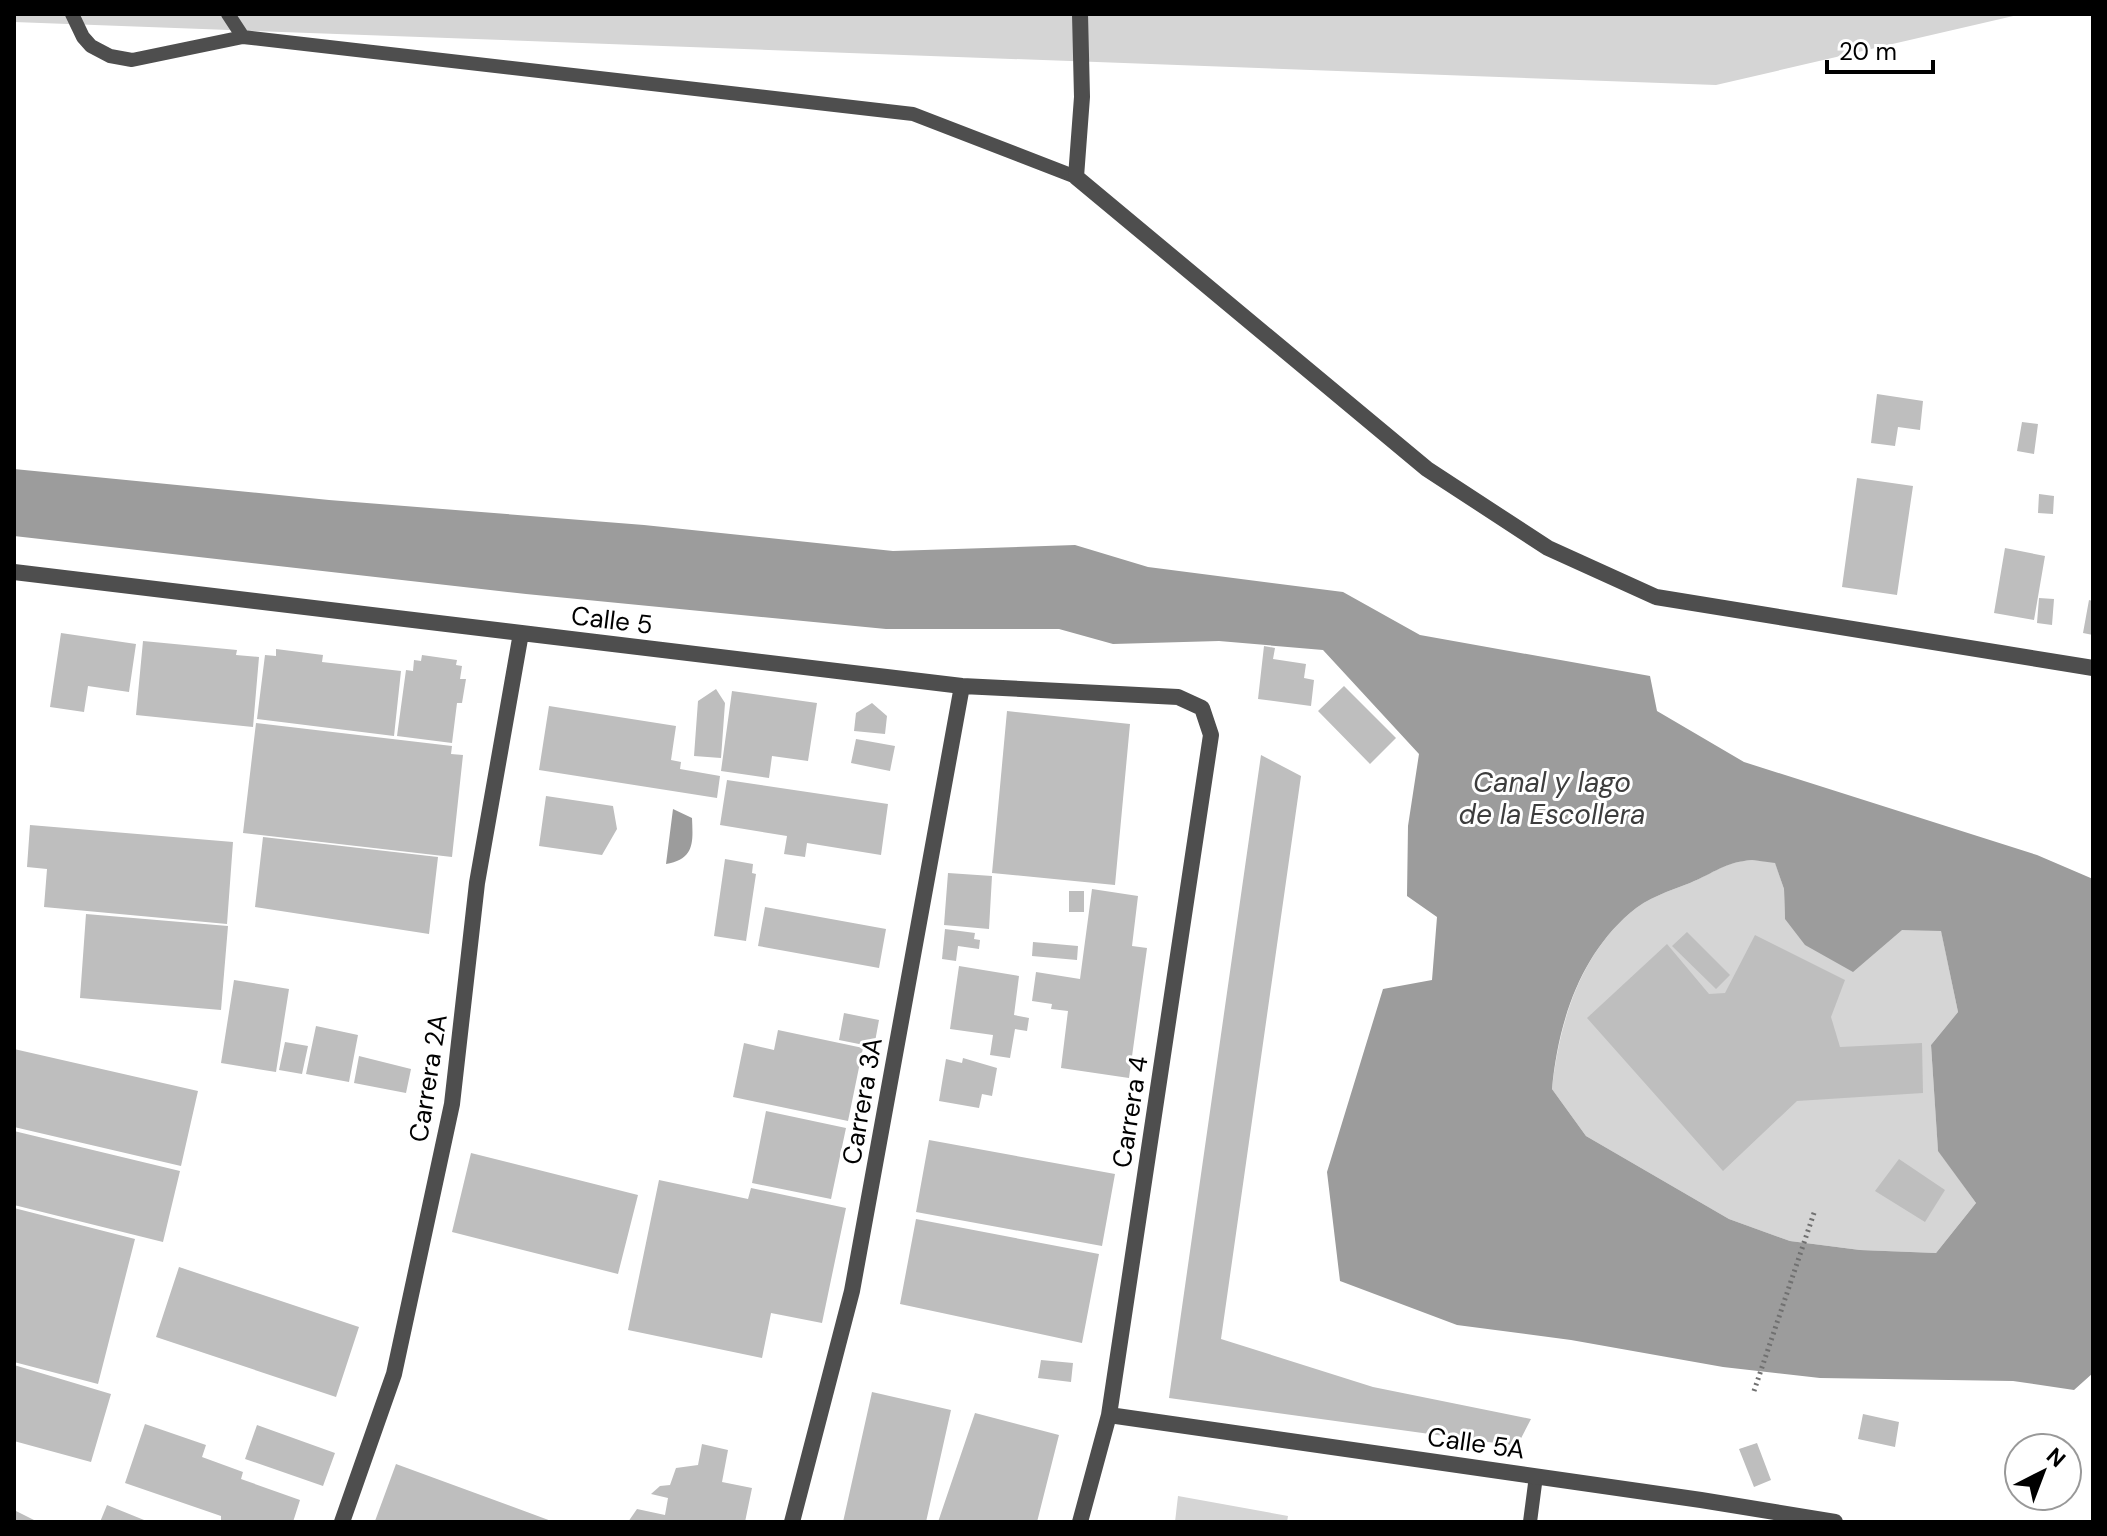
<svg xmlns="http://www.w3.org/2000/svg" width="2107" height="1536" font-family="'DM Sans',sans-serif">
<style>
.green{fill:#d5d5d5}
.water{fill:#9c9c9c;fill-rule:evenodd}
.building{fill:#bebebe}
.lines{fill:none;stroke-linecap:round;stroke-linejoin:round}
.path{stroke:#707070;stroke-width:5;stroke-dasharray:2 4;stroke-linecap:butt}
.lane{stroke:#4e4e4e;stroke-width:14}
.street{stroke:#4e4e4e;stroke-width:16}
.labels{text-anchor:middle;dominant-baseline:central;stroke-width:6;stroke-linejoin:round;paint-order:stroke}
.street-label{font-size:26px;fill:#000;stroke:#fff}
.water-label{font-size:28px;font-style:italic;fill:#3d3d3d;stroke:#fff}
</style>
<rect width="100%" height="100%" fill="#fff"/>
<path class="green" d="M 14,14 L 2022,14 L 1716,85 L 14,22 Z
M 1752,860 L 1775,862 L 1784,889 L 1785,919 L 1903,930 L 1941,930 L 1958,1012 L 1931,1045 L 1938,1150 L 1976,1203 L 1936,1253 L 1860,1250 L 1790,1241 L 1729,1219 L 1586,1136 L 1552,1089 C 1559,1024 1579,957 1630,913 C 1647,898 1669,891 1690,883 C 1715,872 1724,862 1752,860 Z
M 1178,1496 L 1288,1516 L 1287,1522 L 1175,1522 Z"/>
<path class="water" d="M 14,469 L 329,500 L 644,525 L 893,551 L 1075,545 L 1148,567 L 1343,592 L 1420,635 L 1650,676 L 1657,711 L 1744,762 L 2037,855 L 2093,879 L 2093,1373 L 2074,1390 L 2013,1381 L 1820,1378 L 1723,1367 L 1571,1340 L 1457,1325 L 1340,1281 L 1327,1172 L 1383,989 L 1432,980 L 1437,917 L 1407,896 L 1408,826 L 1419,754 L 1323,650 L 1219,641 L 1113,644 L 1059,629 L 886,629 L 526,594 L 14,536 ZM 1752,860 L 1775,863 L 1784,889 L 1785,919 L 1805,945 L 1853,972 L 1902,930 L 1941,931 L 1958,1012 L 1931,1045 L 1938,1151 L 1976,1203 L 1936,1253 L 1860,1250 L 1790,1241 L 1729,1219 L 1586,1136 L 1552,1089 C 1558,1024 1579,957 1630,913 C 1647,898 1669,891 1690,883 C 1714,873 1725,862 1752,860 Z
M 673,809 L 692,818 C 693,842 695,859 666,864 Z"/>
<path class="building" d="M 1877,394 L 1923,401 L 1920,430 L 1898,427 L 1895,446 L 1871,443 Z
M 2022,422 L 2038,424 L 2034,454 L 2017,451 Z
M 1857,478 L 1913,486 L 1897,595 L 1842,587 Z
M 2039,494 L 2054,496 L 2053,514 L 2038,513 Z
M 2005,548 L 2045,556 L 2034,620 L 1994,613 Z
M 2039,598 L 2054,599 L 2052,625 L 2037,623 Z
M 2089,600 L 2093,601 L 2093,635 L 2083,633 Z
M 61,633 L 136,644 L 129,692 L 88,686 L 84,712 L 50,707 Z
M 143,641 L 237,650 L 236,655 L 259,657 L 253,727 L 136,715 Z
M 1264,646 L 1275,648 L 1273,659 L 1306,664 L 1304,678 L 1314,680 L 1311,706 L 1258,699 Z
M 276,649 L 323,655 L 322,662 L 401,671 L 394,736 L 257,719 L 265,655 L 276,656 Z
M 422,655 L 457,660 L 456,665 L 462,666 L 460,679 L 466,679 L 462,703 L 457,703 L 452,743 L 397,736 L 406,670 L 413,671 L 414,660 L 421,661 Z
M 1344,686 L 1396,738 L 1370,764 L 1318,711 Z
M 716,689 L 725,703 L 721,758 L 694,756 L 698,701 Z
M 732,691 L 817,703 L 808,761 L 772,756 L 769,778 L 721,771 Z
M 872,703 L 887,716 L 885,734 L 854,731 L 856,713 Z
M 549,706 L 676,726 L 671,760 L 681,762 L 680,769 L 720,776 L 717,798 L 539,770 Z
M 1007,711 L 1130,724 L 1115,885 L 992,873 Z
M 256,723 L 452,746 L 451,754 L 463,755 L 452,857 L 243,833 Z
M 856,739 L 895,746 L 890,771 L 851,763 Z
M 1261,755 L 1301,776 L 1221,1339 L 1373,1387 L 1531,1419 L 1517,1446 L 1169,1398 Z
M 727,780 L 888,804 L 881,855 L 807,843 L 805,857 L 784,854 L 787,836 L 720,825 Z
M 546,796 L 613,806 L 617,829 L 602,855 L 539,846 Z
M 30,825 L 233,842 L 227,924 L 44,907 L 47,869 L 27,867 Z
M 263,837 L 438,857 L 429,934 L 255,907 Z
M 725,859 L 753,864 L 752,873 L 756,874 L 746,941 L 714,936 Z
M 948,873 L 992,876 L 989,929 L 944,925 Z
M 1092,889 L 1138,896 L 1132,946 L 1147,948 L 1129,1078 L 1061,1068 L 1068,1011 L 1051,1009 L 1052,1004 L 1032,1001 L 1036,972 L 1080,979 Z
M 1069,891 L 1084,891 L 1084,912 L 1069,912 Z
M 765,907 L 886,929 L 879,968 L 758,946 Z
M 86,914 L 228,926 L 221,1010 L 80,998 Z
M 945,929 L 975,933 L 974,939 L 980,940 L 979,949 L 958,946 L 956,961 L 942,959 Z
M 1687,932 L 1730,975 L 1716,989 L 1672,946 Z
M 1755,935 L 1845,980 L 1831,1017 L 1840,1047 L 1922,1043 L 1923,1093 L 1797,1101 L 1723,1171 L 1587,1018 L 1667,944 L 1709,994 L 1725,993 Z
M 1033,942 L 1078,946 L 1077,960 L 1032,956 Z
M 959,966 L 1019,976 L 1014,1015 L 1029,1018 L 1027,1031 L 1015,1029 L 1010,1058 L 990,1055 L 993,1035 L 950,1029 Z
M 234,980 L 289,989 L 276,1072 L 221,1063 Z
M 844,1013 L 879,1020 L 874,1047 L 839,1040 Z
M 316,1026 L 358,1035 L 349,1082 L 306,1074 Z
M 778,1030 L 863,1048 L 848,1121 L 733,1097 L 744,1043 L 774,1050 Z
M 285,1042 L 308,1046 L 302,1074 L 279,1070 Z
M 14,1049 L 198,1091 L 181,1166 L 14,1127 Z
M 359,1056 L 411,1069 L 406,1093 L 354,1083 Z
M 963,1058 L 997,1068 L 992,1096 L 982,1094 L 979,1108 L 939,1101 L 946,1059 L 962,1063 Z
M 766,1111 L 846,1128 L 831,1199 L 752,1183 Z
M 14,1131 L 180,1171 L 163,1242 L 14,1205 Z
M 929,1140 L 1115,1174 L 1102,1246 L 916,1212 Z
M 471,1153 L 638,1195 L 618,1274 L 452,1232 Z
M 1899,1159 L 1945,1190 L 1925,1222 L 1875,1191 Z
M 659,1180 L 748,1199 L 751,1188 L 846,1208 L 822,1323 L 771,1313 L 762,1358 L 628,1330 Z
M 14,1208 L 135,1239 L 98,1384 L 14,1362 Z
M 916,1219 L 1099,1254 L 1082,1343 L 900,1304 Z
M 179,1267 L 359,1327 L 336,1397 L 156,1337 Z
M 1041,1360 L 1073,1363 L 1071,1382 L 1038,1378 Z
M 14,1365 L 111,1394 L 91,1462 L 14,1441 Z
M 872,1392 L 951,1410 L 926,1522 L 843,1522 Z
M 975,1413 L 1059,1435 L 1037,1522 L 938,1522 Z
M 1863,1414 L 1899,1422 L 1895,1447 L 1858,1439 Z
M 145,1424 L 206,1445 L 202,1457 L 243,1472 L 241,1479 L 300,1500 L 293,1522 L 221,1522 L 221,1516 L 125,1483 Z
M 257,1425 L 335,1453 L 323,1486 L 245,1459 Z
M 1757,1443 L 1771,1480 L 1754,1487 L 1739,1449 Z
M 702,1444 L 728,1450 L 722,1482 L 752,1488 L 745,1522 L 628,1522 L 637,1509 L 665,1515 L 668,1498 L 651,1494 L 660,1486 L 670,1485 L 676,1468 L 698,1465 Z
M 396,1464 L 554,1522 L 375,1521 Z
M 107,1505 L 149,1522 L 100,1522 Z
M 14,1510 L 34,1520 L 34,1522 L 14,1522 Z"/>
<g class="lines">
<path class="path" d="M 1754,1391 L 1815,1210"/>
<path class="lane" d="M 72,14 L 83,37 L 91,46 L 110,56 L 132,60 L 243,37 L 913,114 L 1076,177
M 228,14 L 243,37
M 1530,1522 L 1536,1476"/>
<path class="street" d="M 1080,14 L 1082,97 L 1076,177 L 1427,469 L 1548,548 L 1656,597 L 2093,668
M 14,572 L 962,686 L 1178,697 L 1202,708 L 1211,735 L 1109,1415 L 1080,1522
M 1109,1415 L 1701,1500 L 1835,1522
M 342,1522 L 394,1374 L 452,1104 L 477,883 L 521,633
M 792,1522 L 852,1291 L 962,686"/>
</g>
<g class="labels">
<g class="street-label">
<text transform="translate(612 620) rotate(7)">Calle 5</text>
<text transform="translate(428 1078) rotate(-81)">Carrera 2A</text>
<text transform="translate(862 1101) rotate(-80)">Carrera 3A</text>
<text transform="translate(1130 1112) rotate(-81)">Carrera 4</text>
<text transform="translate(1476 1443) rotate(8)">Calle 5A</text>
</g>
<g class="water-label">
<text x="1552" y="782">Canal y lago<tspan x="1552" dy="32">de la Escollera</tspan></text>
</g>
</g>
<rect width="2107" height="1536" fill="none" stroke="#000000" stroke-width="32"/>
<g transform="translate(2043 1472) rotate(42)"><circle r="38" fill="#ffffff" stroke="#999999" stroke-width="2"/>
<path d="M0-6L14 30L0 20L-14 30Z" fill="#000000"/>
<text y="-12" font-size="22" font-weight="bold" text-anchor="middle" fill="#000000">N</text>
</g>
<path d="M1827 60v12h106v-12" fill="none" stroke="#000000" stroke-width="4"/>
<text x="1839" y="60" font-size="24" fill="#000000" stroke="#ffffff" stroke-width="6" paint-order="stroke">20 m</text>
</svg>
